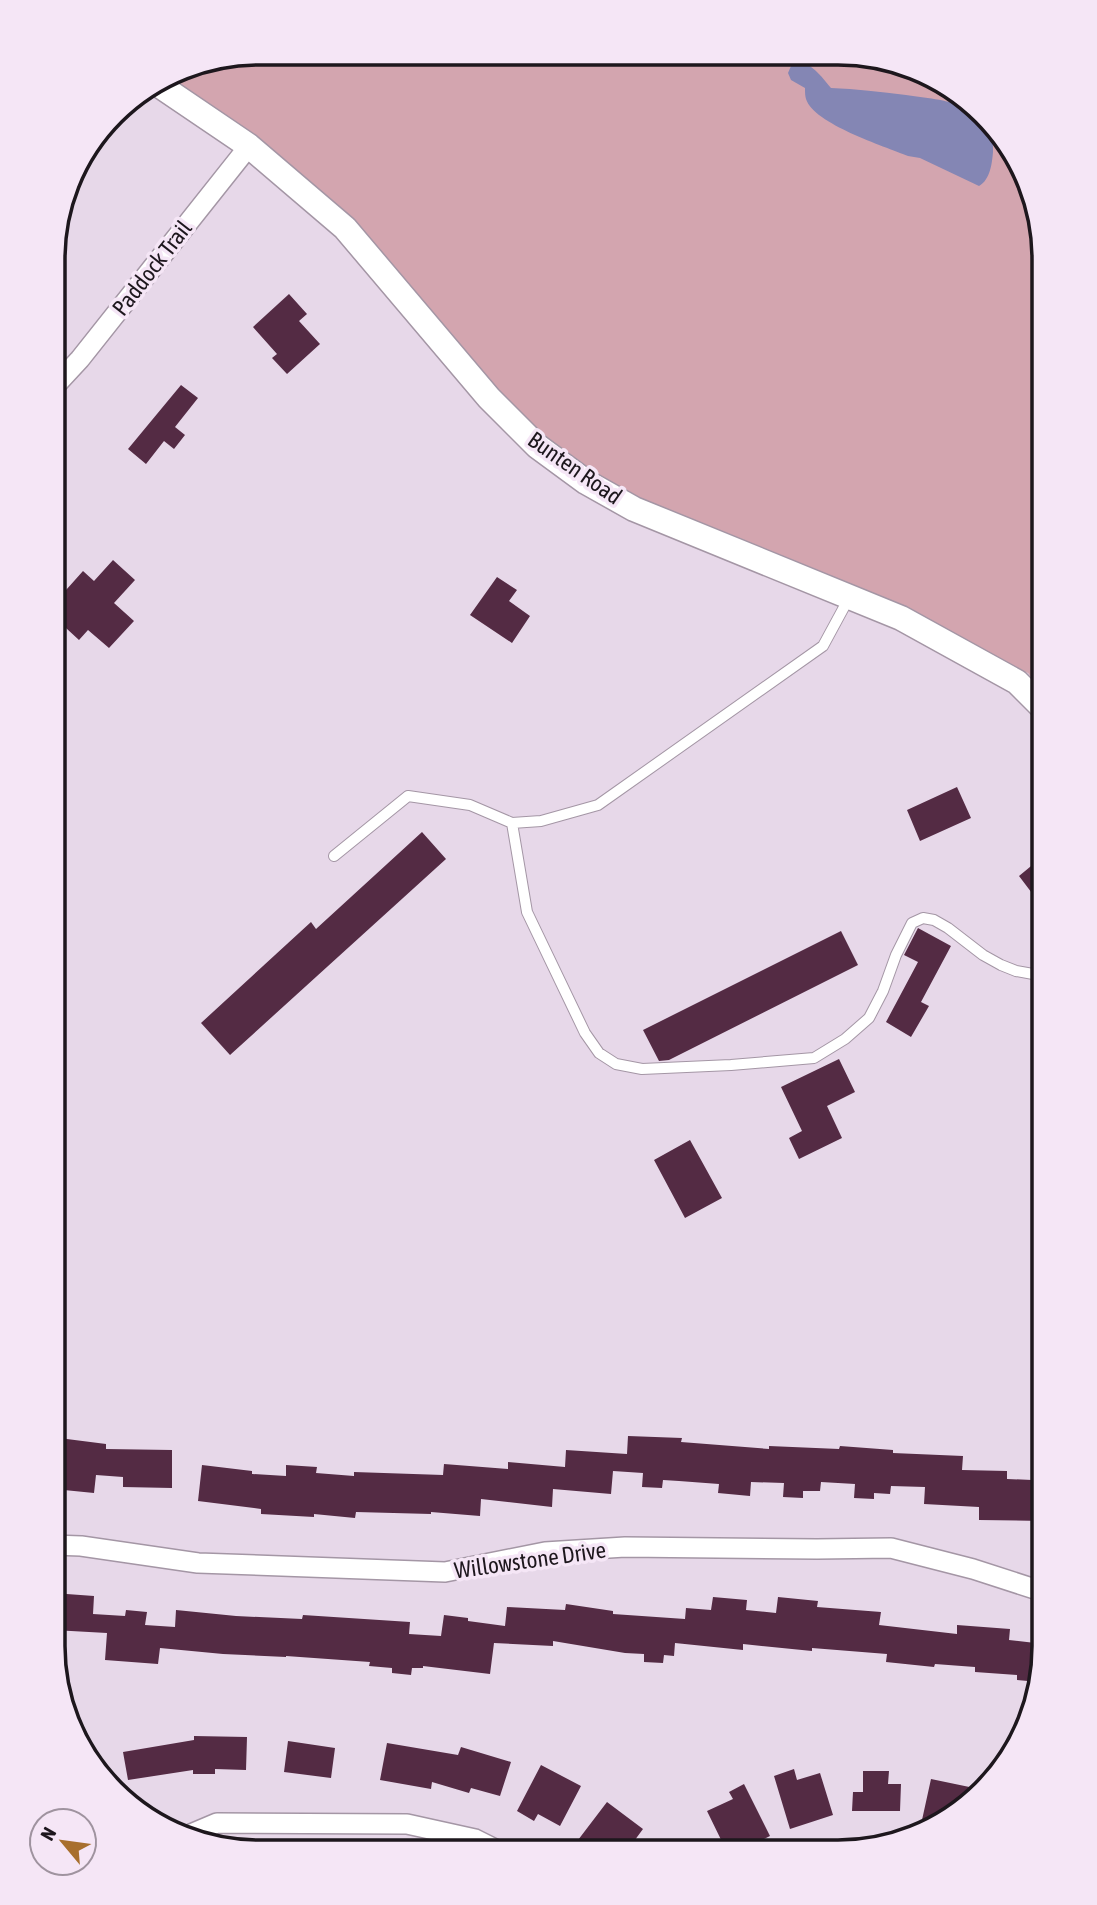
<svg xmlns="http://www.w3.org/2000/svg" width="1097" height="1905" font-family="'Asap Condensed',sans-serif">
<style>
.green{fill:#d3a5af}
.water{fill:#8486b4}
.building{fill:#542b44}
.lines{fill:none;stroke-linecap:round;stroke-linejoin:round}
.service-casing{stroke:#a496a5;stroke-width:12}
.minor-casing{stroke:#a496a5;stroke-width:22}
.tertiary-casing{stroke:#a496a5;stroke-width:27}
.service{stroke:#fff;stroke-width:10}
.minor{stroke:#fff;stroke-width:19}
.tertiary{stroke:#fff;stroke-width:24}
.labels{text-anchor:middle;dominant-baseline:central;stroke-width:7;stroke-linejoin:round;paint-order:stroke}
.street-label{font-size:23px;fill:#1d171d;stroke:#f5e6f6}
.rim{fill:none;stroke:#1d171d;stroke-width:3.5}
</style>
<rect width="100%" height="100%" fill="#e7d8e9"/>
<path class="green" d="M 258,53 L 878,56 L 974,103 L 1033,192 L 1044,258 L 1044,693 L 1028,673 L 852,605 L 669,531 L 528,426 L 434,317 L 231,147 L 152,85 L 180,68 Z"/>
<path class="water" d="M 796,61 C 812,63 821,76 831,88 C 856,89 881,92 906,95 C 942,100 997,103 993,152 C 992,164 990,180 979,186 L 920,158 L 908,156 C 884,146 814,124 806,99 C 805,96 805,92 805,88 L 791,80 L 788,73 L 791,66 Z"/>
<path class="building" d="M 289,294 L 307,314 L 299,321 L 320,344 L 287,374 L 272,358 L 277,354 L 253,327 Z
M 181,385 L 198,398 L 175,427 L 185,435 L 174,449 L 164,441 L 146,464 L 128,449 Z
M 113,560 L 135,580 L 114,603 L 134,621 L 109,648 L 88,630 L 79,640 L 54,617 L 65,605 L 58,599 L 83,571 L 94,581 Z
M 497,577 L 517,590 L 509,601 L 530,616 L 512,643 L 470,615 Z
M 957,787 L 971,818 L 920,841 L 907,810 Z
M 422,832 L 446,859 L 230,1055 L 201,1023 L 311,922 L 316,929 Z
M 1036,862 L 1044,873 L 1044,909 L 1019,876 Z
M 918,928 L 951,946 L 921,1002 L 929,1006 L 911,1037 L 886,1022 L 918,962 L 904,955 Z
M 841,931 L 858,965 L 669,1060 L 659,1061 L 643,1030 Z
M 839,1059 L 855,1092 L 827,1106 L 842,1138 L 799,1159 L 789,1138 L 802,1131 L 781,1087 Z
M 690,1140 L 722,1198 L 685,1218 L 654,1160 Z
M 628,1436 L 682,1438 L 681,1442 L 769,1449 L 769,1446 L 839,1449 L 840,1446 L 893,1450 L 893,1453 L 963,1456 L 962,1470 L 1007,1471 L 1007,1479 L 1032,1480 L 1032,1488 L 1044,1488 L 1044,1521 L 979,1520 L 979,1507 L 924,1504 L 925,1487 L 891,1486 L 890,1494 L 874,1493 L 874,1499 L 854,1498 L 855,1484 L 821,1482 L 820,1491 L 803,1491 L 803,1498 L 783,1497 L 784,1483 L 751,1482 L 750,1496 L 718,1493 L 719,1484 L 679,1481 L 663,1480 L 662,1488 L 642,1487 L 643,1473 L 613,1471 L 611,1494 L 553,1489 L 552,1507 L 481,1499 L 480,1516 L 431,1512 L 431,1514 L 356,1512 L 355,1518 L 314,1514 L 314,1517 L 261,1514 L 261,1509 L 198,1501 L 202,1465 L 252,1471 L 252,1474 L 286,1476 L 286,1465 L 317,1467 L 316,1473 L 354,1476 L 354,1472 L 443,1475 L 444,1464 L 508,1469 L 508,1462 L 565,1467 L 566,1450 L 627,1454 Z
M 59,1438 L 106,1444 L 106,1449 L 172,1450 L 172,1488 L 123,1487 L 123,1477 L 96,1475 L 94,1493 L 54,1489 Z
M 53,1593 L 94,1596 L 93,1614 L 125,1616 L 126,1610 L 147,1612 L 145,1625 L 175,1627 L 176,1610 L 236,1616 L 302,1619 L 303,1615 L 410,1622 L 409,1634 L 441,1636 L 444,1615 L 468,1618 L 468,1621 L 505,1626 L 507,1607 L 565,1610 L 566,1604 L 613,1611 L 613,1614 L 685,1619 L 686,1608 L 711,1610 L 713,1597 L 747,1600 L 746,1610 L 776,1613 L 778,1597 L 818,1601 L 817,1607 L 881,1612 L 879,1625 L 957,1634 L 957,1625 L 1010,1629 L 1009,1640 L 1044,1644 L 1044,1661 L 1039,1682 L 1017,1680 L 1017,1675 L 975,1672 L 975,1667 L 935,1664 L 934,1667 L 886,1662 L 887,1654 L 812,1648 L 812,1651 L 743,1644 L 743,1650 L 675,1643 L 674,1656 L 664,1655 L 663,1663 L 644,1662 L 644,1654 L 625,1653 L 553,1641 L 553,1646 L 494,1643 L 490,1674 L 423,1666 L 423,1668 L 412,1668 L 411,1675 L 392,1673 L 392,1668 L 369,1666 L 370,1662 L 286,1656 L 286,1657 L 223,1654 L 160,1648 L 158,1664 L 105,1660 L 107,1633 L 53,1630 Z
M 194,1736 L 247,1737 L 246,1770 L 215,1769 L 215,1774 L 193,1774 L 193,1770 L 128,1780 L 123,1752 L 194,1740 Z
M 288,1741 L 335,1748 L 331,1778 L 284,1772 Z
M 387,1743 L 458,1755 L 461,1747 L 511,1762 L 500,1796 L 471,1788 L 469,1793 L 432,1782 L 431,1789 L 380,1780 Z
M 541,1765 L 581,1786 L 560,1826 L 538,1814 L 534,1821 L 517,1811 Z
M 794,1769 L 797,1780 L 820,1773 L 833,1815 L 790,1829 L 774,1776 Z
M 863,1771 L 889,1771 L 888,1784 L 901,1784 L 900,1811 L 852,1811 L 853,1792 L 863,1792 Z
M 931,1779 L 979,1789 L 932,1822 L 922,1820 Z
M 744,1784 L 770,1836 L 738,1852 L 727,1852 L 707,1811 L 733,1799 L 729,1792 Z
M 607,1802 L 643,1829 L 626,1852 L 586,1852 L 575,1844 Z"/>
<g class="lines">
<defs>
<path id="service" d="M 512,823 L 527,912 L 585,1033 L 599,1053 L 616,1064 L 642,1069 L 731,1065 L 814,1058 L 845,1039 L 869,1018 L 883,991 L 896,955 L 912,923 L 923,918 L 934,920 L 948,928 L 983,955 L 1001,965 L 1016,971 L 1044,976
M 334,856 L 408,796 L 470,805 L 512,823 L 541,821 L 598,805 L 823,646 L 849,598"/>
<path id="minor" d="M 54,387 L 80,359 L 249,146
M 53,1545 L 81,1546 L 198,1563 L 445,1572 L 545,1552 L 625,1547 L 817,1549 L 891,1548 L 973,1569 L 1044,1592
M 191,1834 L 217,1823 L 407,1824 L 475,1839 L 499,1851"/>
<path id="tertiary" d="M 156,83 L 249,146 L 345,228 L 489,398 L 537,446 L 586,482 L 634,509 L 901,618 L 1017,682 L 1044,709"/>
</defs>
<use href="#service" class="service-casing"/>
<use href="#minor" class="minor-casing"/>
<use href="#tertiary" class="tertiary-casing"/>
<use href="#service" class="service"/>
<use href="#minor" class="minor"/>
<use href="#tertiary" class="tertiary"/>
</g>
<g class="labels">
<g class="street-label">
<text transform="translate(152 268) rotate(-52)">Paddock Trail</text>
<text transform="translate(575 468) rotate(35)">Bunten Road</text>
<text transform="translate(530 1560) rotate(-8)">Willowstone Drive</text>
</g>
</g>
<path d="M0 0H1097V1905H0ZM259 65H838A194 194 0 0 1 1032 259V1646A194 194 0 0 1 838 1840H259A194 194 0 0 1 65 1646V259A194 194 0 0 1 259 65Z" fill="#f5e6f6" fill-rule="evenodd"/>
<path class="rim" d="M259 65H838A194 194 0 0 1 1032 259V1646A194 194 0 0 1 838 1840H259A194 194 0 0 1 65 1646V259A194 194 0 0 1 259 65Z"/>
<g transform="translate(63 1842) rotate(299)"><circle r="33" fill="#f5e6f6" stroke="#9f939f" stroke-width="2"/>
<path d="M0-5L12 26L0 18L-12 26Z" fill="#a86f2e"/>
<text y="-10" font-size="19" font-weight="bold" text-anchor="middle" fill="#1d171d">N</text>
</g>
</svg>
